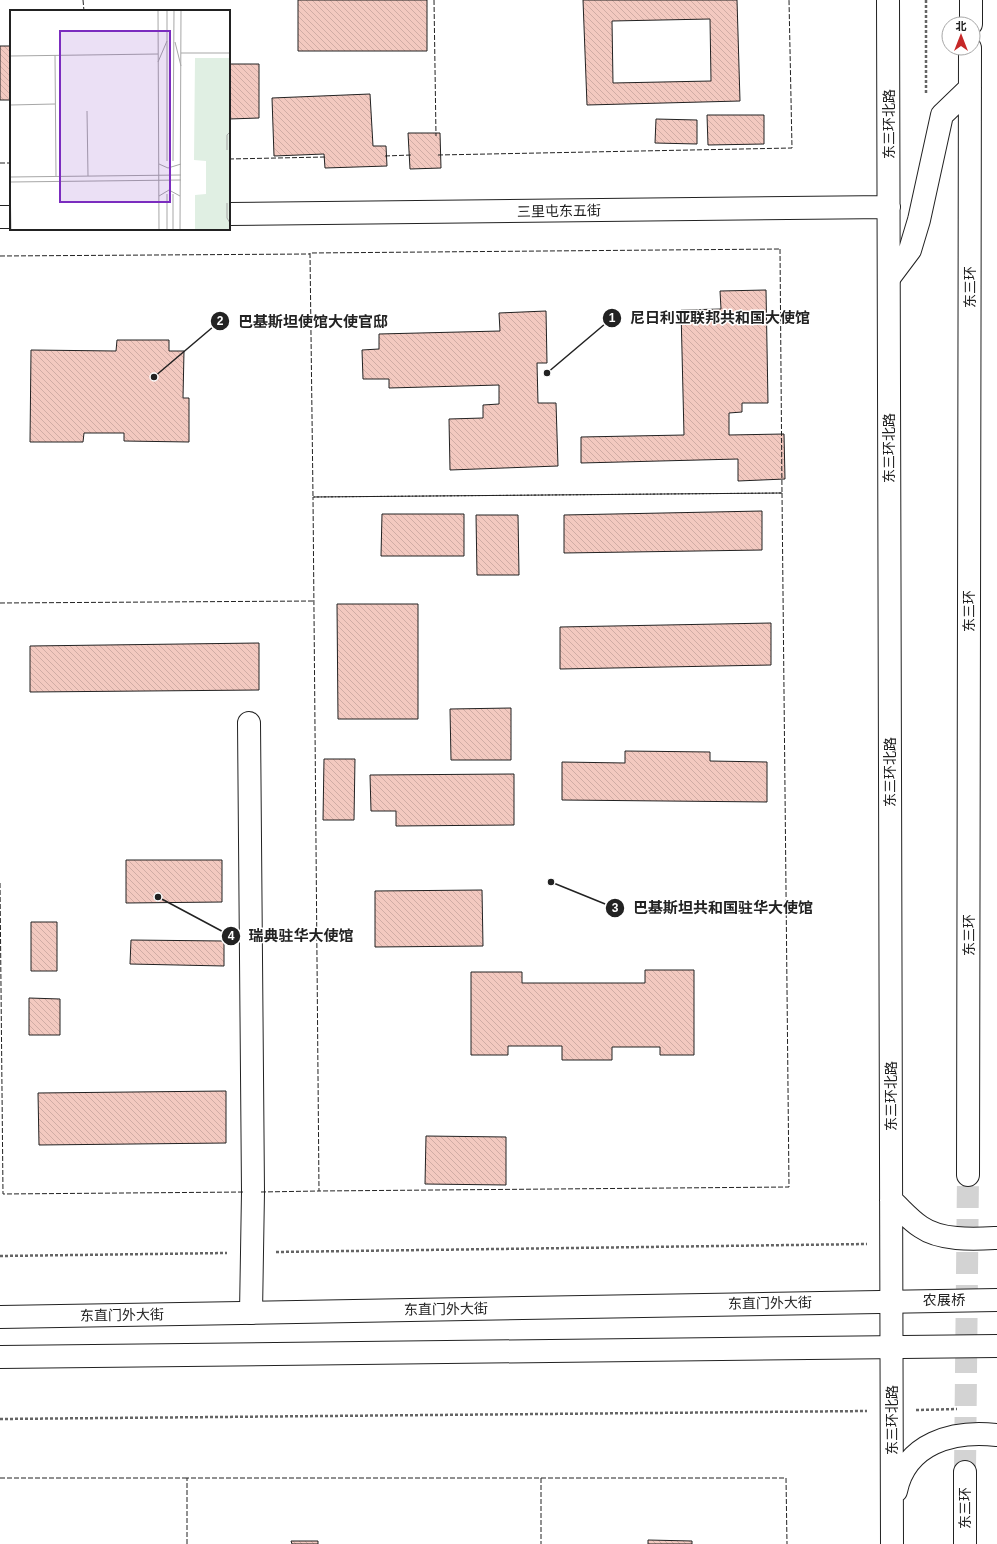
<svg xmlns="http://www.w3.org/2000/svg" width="997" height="1544" font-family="Arial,'Noto Sans SC',sans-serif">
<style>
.building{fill:url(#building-back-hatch);stroke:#222;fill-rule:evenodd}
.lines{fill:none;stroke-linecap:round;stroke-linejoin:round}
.highway-tunnel{stroke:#d3d3d3;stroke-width:22;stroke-dasharray:22 11;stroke-linecap:butt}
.minor-casing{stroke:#222;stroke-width:24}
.major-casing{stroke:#222;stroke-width:24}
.highway-casing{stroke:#222;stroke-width:24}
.path{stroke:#646464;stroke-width:2.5;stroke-dasharray:3 2;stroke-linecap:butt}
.minor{stroke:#fff;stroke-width:22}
.major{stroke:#fff;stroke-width:22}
.highway{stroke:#fff;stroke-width:22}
.fence{stroke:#222;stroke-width:1;stroke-dasharray:5 2;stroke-linecap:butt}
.labels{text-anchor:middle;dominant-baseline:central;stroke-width:3;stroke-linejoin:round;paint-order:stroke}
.street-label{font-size:14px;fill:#222;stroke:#fff}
.inset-road{fill:none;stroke:#a7a7a7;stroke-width:1}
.view{fill:#7b2cbf;fill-opacity:0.15;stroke:#7b2cbf;stroke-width:2}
.inset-edge{fill:none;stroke:#222;stroke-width:2}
.leader{fill:none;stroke:#222;stroke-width:1.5}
.callout-dot{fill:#222;stroke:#fff;stroke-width:1.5}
.mark-label{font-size:12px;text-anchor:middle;font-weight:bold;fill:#fff}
.callout-label{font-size:15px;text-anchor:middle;font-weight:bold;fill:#222;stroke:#fff;stroke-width:3;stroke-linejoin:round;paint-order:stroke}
</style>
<defs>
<pattern id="building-back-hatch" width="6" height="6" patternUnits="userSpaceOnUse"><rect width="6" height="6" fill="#f3c9c0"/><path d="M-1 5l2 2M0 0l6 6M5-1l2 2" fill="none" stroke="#d0aca5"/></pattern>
</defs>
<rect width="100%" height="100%" fill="#fff"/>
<path class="building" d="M 298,0 L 427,0 L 427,51 L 298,51 Z
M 583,0 L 737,0 L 740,101 L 587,105 ZM 710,19 L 711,81 L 613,83 L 612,21 Z
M 0,46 L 11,46 L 11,100 L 0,100 Z
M 229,64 L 259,64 L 259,118 L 229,119 Z
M 370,94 L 373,146 L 386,146 L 387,166 L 325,168 L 324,154 L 274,156 L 272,98 Z
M 707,115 L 764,115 L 764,144 L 708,145 Z
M 656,119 L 697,120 L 697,144 L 655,143 Z
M 408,133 L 440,133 L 441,168 L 410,169 Z
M 766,290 L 768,403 L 742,403 L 742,412 L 729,413 L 729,435 L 784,434 L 785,479 L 738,481 L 738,459 L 581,463 L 581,437 L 684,435 L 681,310 L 721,309 L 720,291 Z
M 546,311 L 547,363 L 537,363 L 538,403 L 556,403 L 558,466 L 450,470 L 449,419 L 483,418 L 483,405 L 499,404 L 499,385 L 389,388 L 389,379 L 363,379 L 362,350 L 379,349 L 379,334 L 500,331 L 499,313 Z
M 117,340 L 169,340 L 169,351 L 184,351 L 183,398 L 189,398 L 189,442 L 124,441 L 124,433 L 84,433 L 83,442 L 30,442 L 31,350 L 116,351 Z
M 762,511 L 762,550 L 564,553 L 564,515 Z
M 382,514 L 464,514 L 464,556 L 381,556 Z
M 476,515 L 518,515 L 519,575 L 477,575 Z
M 337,604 L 418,604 L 418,719 L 338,719 Z
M 771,623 L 771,665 L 560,669 L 560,627 Z
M 259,643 L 259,690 L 30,692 L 30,646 Z
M 511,708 L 511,760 L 451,760 L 450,709 Z
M 625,751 L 710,752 L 710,761 L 767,762 L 767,802 L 562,800 L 562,762 L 625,763 Z
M 324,759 L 355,759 L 354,820 L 323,820 Z
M 514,774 L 514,825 L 396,826 L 396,811 L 371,811 L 370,775 Z
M 126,860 L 222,860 L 222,902 L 126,903 Z
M 482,890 L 483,946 L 375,947 L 375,891 Z
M 31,922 L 57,922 L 57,971 L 31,971 Z
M 131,940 L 224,941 L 224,966 L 130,964 Z
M 645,970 L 694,970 L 694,1055 L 660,1055 L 660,1047 L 612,1047 L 612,1060 L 562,1060 L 562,1046 L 508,1046 L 508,1055 L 471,1055 L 471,972 L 522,972 L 522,983 L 645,983 Z
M 29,998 L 60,999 L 60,1035 L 29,1035 Z
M 226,1091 L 226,1143 L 39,1145 L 38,1093 Z
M 426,1136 L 506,1137 L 506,1185 L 425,1184 Z
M 648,1540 L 692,1541 L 692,1544 L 648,1544 Z
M 291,1541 L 318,1541 L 318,1544 L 292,1544 Z"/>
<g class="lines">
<path class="highway-tunnel" d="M 965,1472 L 968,1175"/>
<defs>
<path id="minor" d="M 888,0 L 892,1544
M 229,214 L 889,207
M 0,217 L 11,217
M 249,723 L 253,1192 L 251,1313
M 891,1200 C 901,1209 910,1220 921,1227 C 941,1241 974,1239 997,1238
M 896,1491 C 906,1443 953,1430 997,1435"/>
<path id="major" d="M 0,1317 L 997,1300
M 0,1357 L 997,1346"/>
<path id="highway" d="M 971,24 L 971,0
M 889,278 L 910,250 L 919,220 L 942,115 L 970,88
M 968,1175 L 970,48
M 965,1472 L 965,1544"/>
</defs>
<use href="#minor" class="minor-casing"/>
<use href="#major" class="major-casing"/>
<use href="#highway" class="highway-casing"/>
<path class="path" d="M 926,0 L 926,95
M 276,1252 L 867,1244
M 0,1256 L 227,1253
M 916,1410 L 957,1409
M 0,1419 L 867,1411"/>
<use href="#minor" class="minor"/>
<use href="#major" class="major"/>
<use href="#highway" class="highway"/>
<path class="fence" d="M 83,0 L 84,11
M 434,0 L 436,136
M 438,155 L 792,148 L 789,0
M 385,156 L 411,155
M 229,159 L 325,157
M 0,163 L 11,163
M 780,249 L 782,493 L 313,497 L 310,253 Z
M 0,256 L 310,254
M 782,493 L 789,1187 L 319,1191 L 313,497 Z
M 0,603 L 314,601
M 0,883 L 3,1194 L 245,1192
M 261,1192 L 319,1191
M 0,1478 L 187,1478 L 187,1480
M 541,1478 L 541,1544
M 187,1544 L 187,1478 L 786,1478 L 787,1544"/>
</g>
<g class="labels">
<g class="street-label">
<text transform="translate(889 124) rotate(-90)">东三环北路</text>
<text transform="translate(559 211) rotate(-1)">三里屯东五街</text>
<text transform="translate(970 287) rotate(-90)">东三环</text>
<text transform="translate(889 448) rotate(-90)">东三环北路</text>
<text transform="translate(969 611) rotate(-90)">东三环</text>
<text transform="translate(890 772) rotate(-90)">东三环北路</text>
<text transform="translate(969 935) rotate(-90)">东三环</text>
<text transform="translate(891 1096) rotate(-90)">东三环北路</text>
<text x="944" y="1300">农展桥</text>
<text transform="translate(770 1303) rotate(-1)">东直门外大街</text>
<text transform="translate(446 1309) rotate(-1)">东直门外大街</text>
<text transform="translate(122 1315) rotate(-1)">东直门外大街</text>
<text transform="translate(892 1420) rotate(-90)">东三环北路</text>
<text transform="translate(965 1508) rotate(-90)">东三环</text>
</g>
</g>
<g transform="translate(10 10)">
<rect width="220" height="220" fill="#fff"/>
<path d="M 185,48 L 220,48 L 220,220 L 185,220 L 185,185 L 196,184 L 196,151 L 184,150 Z" fill="#e0efe3"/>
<path class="inset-road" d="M 148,0 L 149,220M 165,32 L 171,56M 171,43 L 220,43M 45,45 L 46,167M 0,46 L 148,44M 148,52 L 157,31M 0,95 L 45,94M 77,101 L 78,166M 217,140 L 217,125 L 220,122M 157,151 L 157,0M 163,151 L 164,0M 149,154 L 158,158 L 171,154M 0,167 L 171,165M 0,172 L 1,220M 0,172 L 171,170M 157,184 L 157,220M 149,186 L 159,180 L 170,186M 217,193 L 217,208 L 220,213M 163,220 L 163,184M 170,220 L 171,0"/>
<path class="view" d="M 50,21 L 160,21 L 160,192 L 50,192 Z"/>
<rect width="220" height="220" class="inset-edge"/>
</g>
<path class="leader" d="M547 373L612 318M154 377L220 321M551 882L615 908M158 897L231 936"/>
<g class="callout-dot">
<circle cx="547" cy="373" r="4"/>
<circle cx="154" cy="377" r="4"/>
<circle cx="551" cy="882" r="4"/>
<circle cx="158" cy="897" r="4"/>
<circle cx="612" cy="318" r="10"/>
<circle cx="220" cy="321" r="10"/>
<circle cx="615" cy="908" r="10"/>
<circle cx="231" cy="936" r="10"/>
</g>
<g class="mark-label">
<text x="612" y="322">1</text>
<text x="220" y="325">2</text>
<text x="615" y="912">3</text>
<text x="231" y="940">4</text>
</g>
<g class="callout-label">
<text x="720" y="323">尼日利亚联邦共和国大使馆</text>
<text x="313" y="327">巴基斯坦使馆大使官邸</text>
<text x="723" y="913">巴基斯坦共和国驻华大使馆</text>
<text x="301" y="941">瑞典驻华大使馆</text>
</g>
<g transform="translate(961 36)"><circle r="19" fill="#ffffff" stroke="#a7a7a7"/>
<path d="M0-3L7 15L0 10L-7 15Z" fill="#c62828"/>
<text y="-6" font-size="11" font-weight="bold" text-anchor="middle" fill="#222222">北</text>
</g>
</svg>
